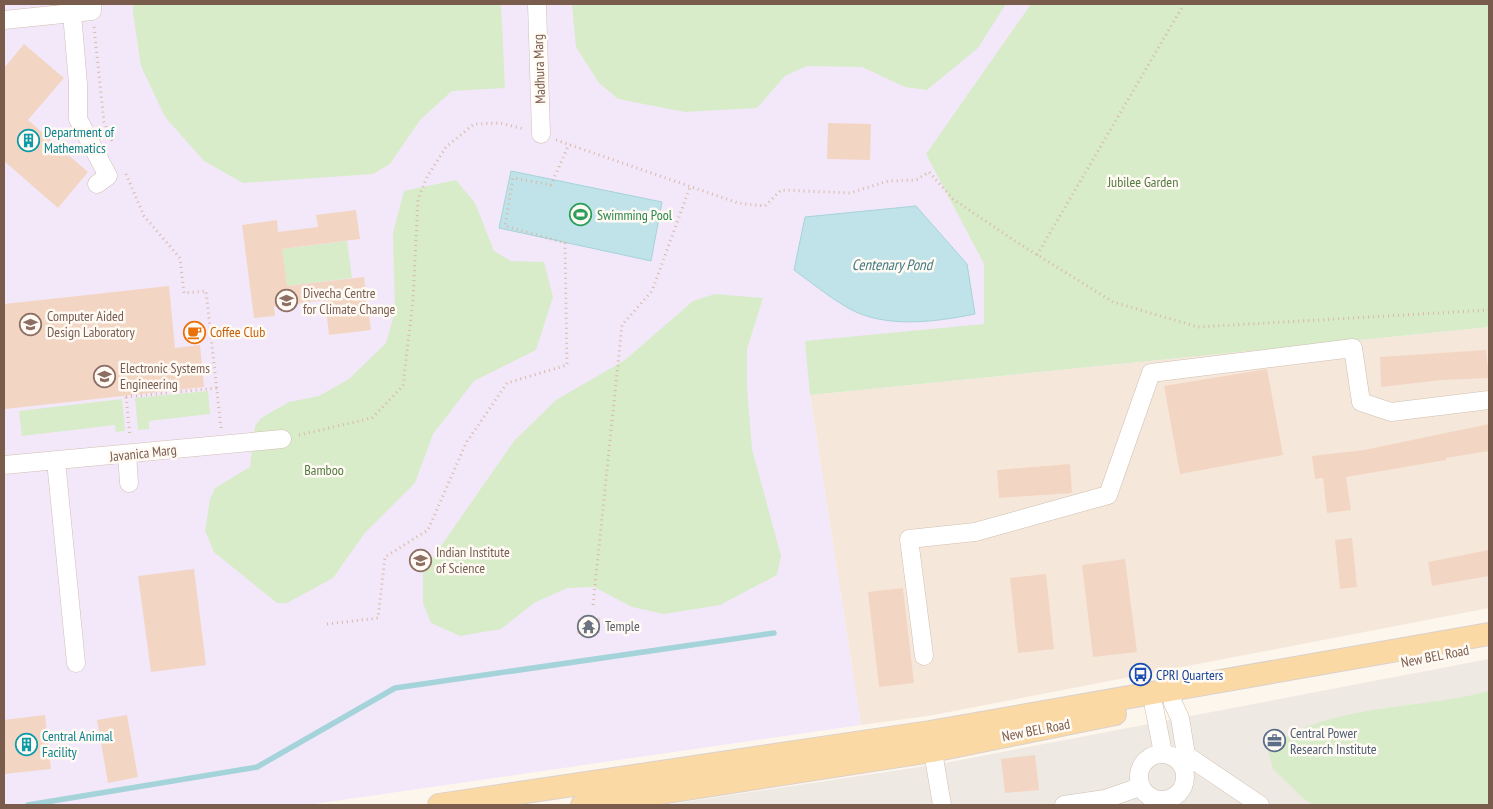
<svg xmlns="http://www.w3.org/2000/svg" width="1493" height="809" font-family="'PT Sans Narrow',sans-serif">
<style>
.residential{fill:#f5e8da}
.industrial{fill:#efe9e4}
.education{fill:#f3e8fa}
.green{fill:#d8ecc9}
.water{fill:#bfe3e8;stroke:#a5d3da}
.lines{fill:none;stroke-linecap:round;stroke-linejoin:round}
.stream{stroke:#a5d3da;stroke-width:5.5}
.building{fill:#f3d5c3}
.minor-casing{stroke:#d1beb0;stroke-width:19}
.major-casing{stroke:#dad1cd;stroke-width:24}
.path{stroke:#d9b8a5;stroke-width:3;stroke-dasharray:1 4;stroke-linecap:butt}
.minor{stroke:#fff;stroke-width:18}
.major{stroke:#fbd9a5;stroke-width:22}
.labels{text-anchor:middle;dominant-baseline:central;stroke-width:5;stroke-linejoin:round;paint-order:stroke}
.street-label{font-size:14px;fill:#7a5c4d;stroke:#fffaf3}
.culture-label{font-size:14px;fill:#0d838f;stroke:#fffaf3;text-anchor:start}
.park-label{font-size:14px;fill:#537a41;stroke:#fffaf3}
.leisure-label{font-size:14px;fill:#27864d;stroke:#fffaf3;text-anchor:start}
.education-label{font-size:14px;fill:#785e54;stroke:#fffaf3;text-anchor:start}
.food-label{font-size:14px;fill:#c56008;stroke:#fffaf3;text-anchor:start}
.worship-label{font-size:14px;fill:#5b616d;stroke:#fffaf3;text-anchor:start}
.transit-label{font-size:14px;fill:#164399;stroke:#fffaf3;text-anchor:start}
.service-label{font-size:14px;fill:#4e5e75;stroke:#fffaf3;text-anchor:start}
.water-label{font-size:15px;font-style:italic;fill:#437c86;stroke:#fffaf3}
</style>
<rect width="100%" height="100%" fill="#fdf6ec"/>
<path class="residential" d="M 1489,327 L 1489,608 L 928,716 L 861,725 L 810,395 Z"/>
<path class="industrial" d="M 1489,659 L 1489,805 L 664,805 L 939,764 Z"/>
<path class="education" d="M 4,4 L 1489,4 L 1489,327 L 810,395 L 861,725 L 307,805 L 4,805 Z"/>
<path class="green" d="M 133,4 L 501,4 L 505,88 L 452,91 L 420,120 L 390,164 L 373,174 L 243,183 L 204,161 L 165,117 L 141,66 L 133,13 Z
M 572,4 L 1006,4 L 978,48 L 927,90 L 905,87 L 862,67 L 807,66 L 785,76 L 757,108 L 685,112 L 618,99 L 599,83 L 576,47 Z
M 1031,4 L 1489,4 L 1489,327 L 810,395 L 805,341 L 984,324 L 984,264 L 926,154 Z
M 456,180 L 475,203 L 494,251 L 511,261 L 544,262 L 553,297 L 536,350 L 474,381 L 433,434 L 415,483 L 364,534 L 333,578 L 287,603 L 277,603 L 214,552 L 205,531 L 210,499 L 215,488 L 250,467 L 255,426 L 261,418 L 289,402 L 319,396 L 349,379 L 386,343 L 395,311 L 393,233 L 404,191 Z
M 347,241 L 352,278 L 287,286 L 282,249 Z
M 715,294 L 763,298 L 747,349 L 747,389 L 752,449 L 781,556 L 777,575 L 720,605 L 664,614 L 632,607 L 594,587 L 567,588 L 534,603 L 501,629 L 460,636 L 431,623 L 423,603 L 423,572 L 514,441 L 556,400 L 625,360 L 693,301 Z
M 208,391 L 210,414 L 149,421 L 149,429 L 138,430 L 135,398 Z
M 122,399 L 125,431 L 116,432 L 115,425 L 22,436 L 19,411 Z
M 1489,691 L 1489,805 L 1314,805 L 1305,800 L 1273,769 L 1268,750 C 1277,744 1286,735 1297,731 C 1357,704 1426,708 1489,691 Z"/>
<path class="water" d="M 511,171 L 662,202 L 651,261 L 499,228 Z
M 916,206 L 967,264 L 975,314 C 935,322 885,329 848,308 C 829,297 812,283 794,270 L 805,217 Z"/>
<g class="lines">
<path class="stream" d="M 28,805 L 257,767 L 395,688 L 774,633"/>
</g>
<path class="building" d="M 24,44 L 64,78 L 28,120 L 88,172 L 58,208 L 4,161 L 4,68 Z
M 828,123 L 871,124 L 870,160 L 827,159 Z
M 356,210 L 360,239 L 282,249 L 287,286 L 364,277 L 371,330 L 329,335 L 325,300 L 274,307 L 275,316 L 254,318 L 242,225 L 277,220 L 278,232 L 318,227 L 316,215 Z
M 169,286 L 175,348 L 200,345 L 204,387 L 5,409 L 4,304 Z
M 1486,350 L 1489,378 L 1442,380 L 1381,387 L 1380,357 Z
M 1267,369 L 1283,455 L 1180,474 L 1164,386 Z
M 1489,424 L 1489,451 L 1446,458 L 1446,460 L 1346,477 L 1351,510 L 1327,513 L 1323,478 L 1315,479 L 1312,456 L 1364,450 Z
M 1070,464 L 1072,493 L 999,498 L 997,470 Z
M 1352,538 L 1357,587 L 1340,589 L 1335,540 Z
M 1489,550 L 1489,576 L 1432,586 L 1428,562 Z
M 1125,559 L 1137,652 L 1093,657 L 1082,565 Z
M 194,569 L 206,665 L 151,672 L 138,576 Z
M 1046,574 L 1054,649 L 1018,653 L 1010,578 Z
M 903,588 L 914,683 L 879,687 L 868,592 Z
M 600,618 L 600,633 L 577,634 L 578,619 Z
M 45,715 L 51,769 L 4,774 L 4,720 Z
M 127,715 L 138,777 L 108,783 L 97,720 Z
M 1035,755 L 1039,790 L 1005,793 L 1001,759 Z"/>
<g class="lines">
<defs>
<path id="minor" d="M 537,4 L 541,134
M 72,13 L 78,84 L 78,119 L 108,176 L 97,184
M 4,20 L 92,11 L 92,4
M 127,454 L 129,483
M 56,461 L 76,663
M 4,465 L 282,439
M 924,656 L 909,539 L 975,532 L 1108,495 L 1151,373 L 1353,348 L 1361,402 L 1391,412 L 1489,400
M 1173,703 L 1180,718 L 1186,755 L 1260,805
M 1154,707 L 1163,753
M 931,740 L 942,805
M1139 777a23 23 0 1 1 46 0a23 23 0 1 1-46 0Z
M 1064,805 L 1105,799 L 1140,787"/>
<path id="major" d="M 439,805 L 930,732 L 1489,634
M 582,805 L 932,751 L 1115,714"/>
</defs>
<use href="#minor" class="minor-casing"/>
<use href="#major" class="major-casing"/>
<path class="path" d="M 94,27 L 104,122 L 113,143
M 556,140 L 738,203 L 765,206 L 781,190 L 850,193 L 888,181 L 916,180 L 929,172 L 953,199 L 1015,241 L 1113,302 L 1198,327 L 1489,310
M 126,174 L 144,216 L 180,258 L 184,293 L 206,291 L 221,428
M 1037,255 L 1184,4
M 126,397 L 217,388
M 126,397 L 130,436
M 299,435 L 372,418 L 403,386 L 413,300 L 418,199 L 427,177 L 446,147 L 474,124 L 500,123 L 524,129
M 593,605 L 622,325 L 652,291 L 690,187
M 327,624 L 378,618 L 385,557 L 428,530 L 466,443 L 507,383 L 567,365 L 565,243 L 505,226 L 513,178 L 551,185 L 569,144"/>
<use href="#minor" class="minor"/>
<use href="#major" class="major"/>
</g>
<defs>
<symbol id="building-ring" viewBox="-11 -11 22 22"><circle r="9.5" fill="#fffaf3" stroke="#0f9aa8" stroke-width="1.5"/><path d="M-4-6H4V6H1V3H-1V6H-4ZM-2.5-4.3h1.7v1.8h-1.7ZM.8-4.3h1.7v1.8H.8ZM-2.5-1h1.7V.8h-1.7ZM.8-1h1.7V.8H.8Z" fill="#0f9aa8"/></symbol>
<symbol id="stadium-ring" viewBox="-11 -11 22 22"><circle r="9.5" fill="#fffaf3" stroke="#2e9e5b" stroke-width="1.5"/><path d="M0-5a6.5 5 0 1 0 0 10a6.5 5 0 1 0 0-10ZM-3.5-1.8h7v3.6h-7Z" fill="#2e9e5b"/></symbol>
<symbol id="university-ring" viewBox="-11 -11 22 22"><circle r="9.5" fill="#fffaf3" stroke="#8d6e63" stroke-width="1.5"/><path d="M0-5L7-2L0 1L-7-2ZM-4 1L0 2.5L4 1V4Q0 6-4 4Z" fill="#8d6e63"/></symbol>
<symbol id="cafe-ring" viewBox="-11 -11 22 22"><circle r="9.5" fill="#fffaf3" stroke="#e8710a" stroke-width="1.5"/><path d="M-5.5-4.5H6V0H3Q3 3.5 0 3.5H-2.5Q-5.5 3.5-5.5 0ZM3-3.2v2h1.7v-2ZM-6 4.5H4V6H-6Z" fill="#e8710a"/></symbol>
<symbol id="temple-ring" viewBox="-11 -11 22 22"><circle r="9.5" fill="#fffaf3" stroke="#6b7280" stroke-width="1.5"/><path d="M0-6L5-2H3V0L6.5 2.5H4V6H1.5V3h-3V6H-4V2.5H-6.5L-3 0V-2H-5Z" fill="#6b7280"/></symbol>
<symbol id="bus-ring" viewBox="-11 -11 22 22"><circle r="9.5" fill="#fffaf3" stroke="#1a4fb4" stroke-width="1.5"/><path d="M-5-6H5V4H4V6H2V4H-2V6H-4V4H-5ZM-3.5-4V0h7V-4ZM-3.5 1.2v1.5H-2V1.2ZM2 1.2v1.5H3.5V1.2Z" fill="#1a4fb4"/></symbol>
<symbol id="office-ring" viewBox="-11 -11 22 22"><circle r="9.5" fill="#fffaf3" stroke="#5c6f8a" stroke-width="1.5"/><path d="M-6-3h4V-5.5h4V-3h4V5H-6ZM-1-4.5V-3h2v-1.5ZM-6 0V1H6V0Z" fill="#5c6f8a"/></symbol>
</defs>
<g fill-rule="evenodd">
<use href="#building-ring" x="16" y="128" width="25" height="25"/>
<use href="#stadium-ring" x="568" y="202" width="25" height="25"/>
<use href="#university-ring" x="274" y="288" width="25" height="25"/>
<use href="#university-ring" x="18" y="312" width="25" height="25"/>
<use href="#cafe-ring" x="182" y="320" width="25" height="25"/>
<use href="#university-ring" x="92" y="364" width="25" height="25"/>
<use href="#university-ring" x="408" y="548" width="25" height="25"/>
<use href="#temple-ring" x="576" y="614" width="25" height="25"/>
<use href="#bus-ring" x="1128" y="662" width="25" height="25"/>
<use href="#office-ring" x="1262" y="728" width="25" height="25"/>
<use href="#building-ring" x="14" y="732" width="25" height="25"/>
</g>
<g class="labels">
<g class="street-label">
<text transform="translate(539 69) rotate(-92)">Madhura Marg</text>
<text transform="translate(143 453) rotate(-6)">Javanica Marg</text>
<text transform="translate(1435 656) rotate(-11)">New BEL Road</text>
<text transform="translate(1036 730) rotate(-11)">New BEL Road</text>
</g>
<g class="culture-label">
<text x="44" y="132">Department of<tspan x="44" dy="16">Mathematics</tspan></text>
<text x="42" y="736">Central Animal<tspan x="42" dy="16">Facility</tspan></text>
</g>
<g class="park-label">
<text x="1143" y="182">Jubilee Garden</text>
<text x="324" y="470">Bamboo</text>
</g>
<g class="leisure-label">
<text x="597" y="215">Swimming Pool</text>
</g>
<g class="education-label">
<text x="303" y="293">Divecha Centre<tspan x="303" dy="16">for Climate Change</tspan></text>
<text x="47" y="316">Computer Aided<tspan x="47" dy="16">Design Laboratory</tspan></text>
<text x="120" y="368">Electronic Systems<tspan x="120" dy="16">Engineering</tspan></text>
<text x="436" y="552">Indian Institute<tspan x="436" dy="16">of Science</tspan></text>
</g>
<g class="food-label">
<text x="210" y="332">Coffee Club</text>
</g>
<g class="worship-label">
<text x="605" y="626">Temple</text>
</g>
<g class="transit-label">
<text x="1156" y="675">CPRI Quarters</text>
</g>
<g class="service-label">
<text x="1290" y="733">Central Power<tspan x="1290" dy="16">Research Institute</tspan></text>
</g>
<g class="water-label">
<text x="892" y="264">Centenary Pond</text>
</g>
</g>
<rect width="1493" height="809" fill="none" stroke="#7a5c4d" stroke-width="10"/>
</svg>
